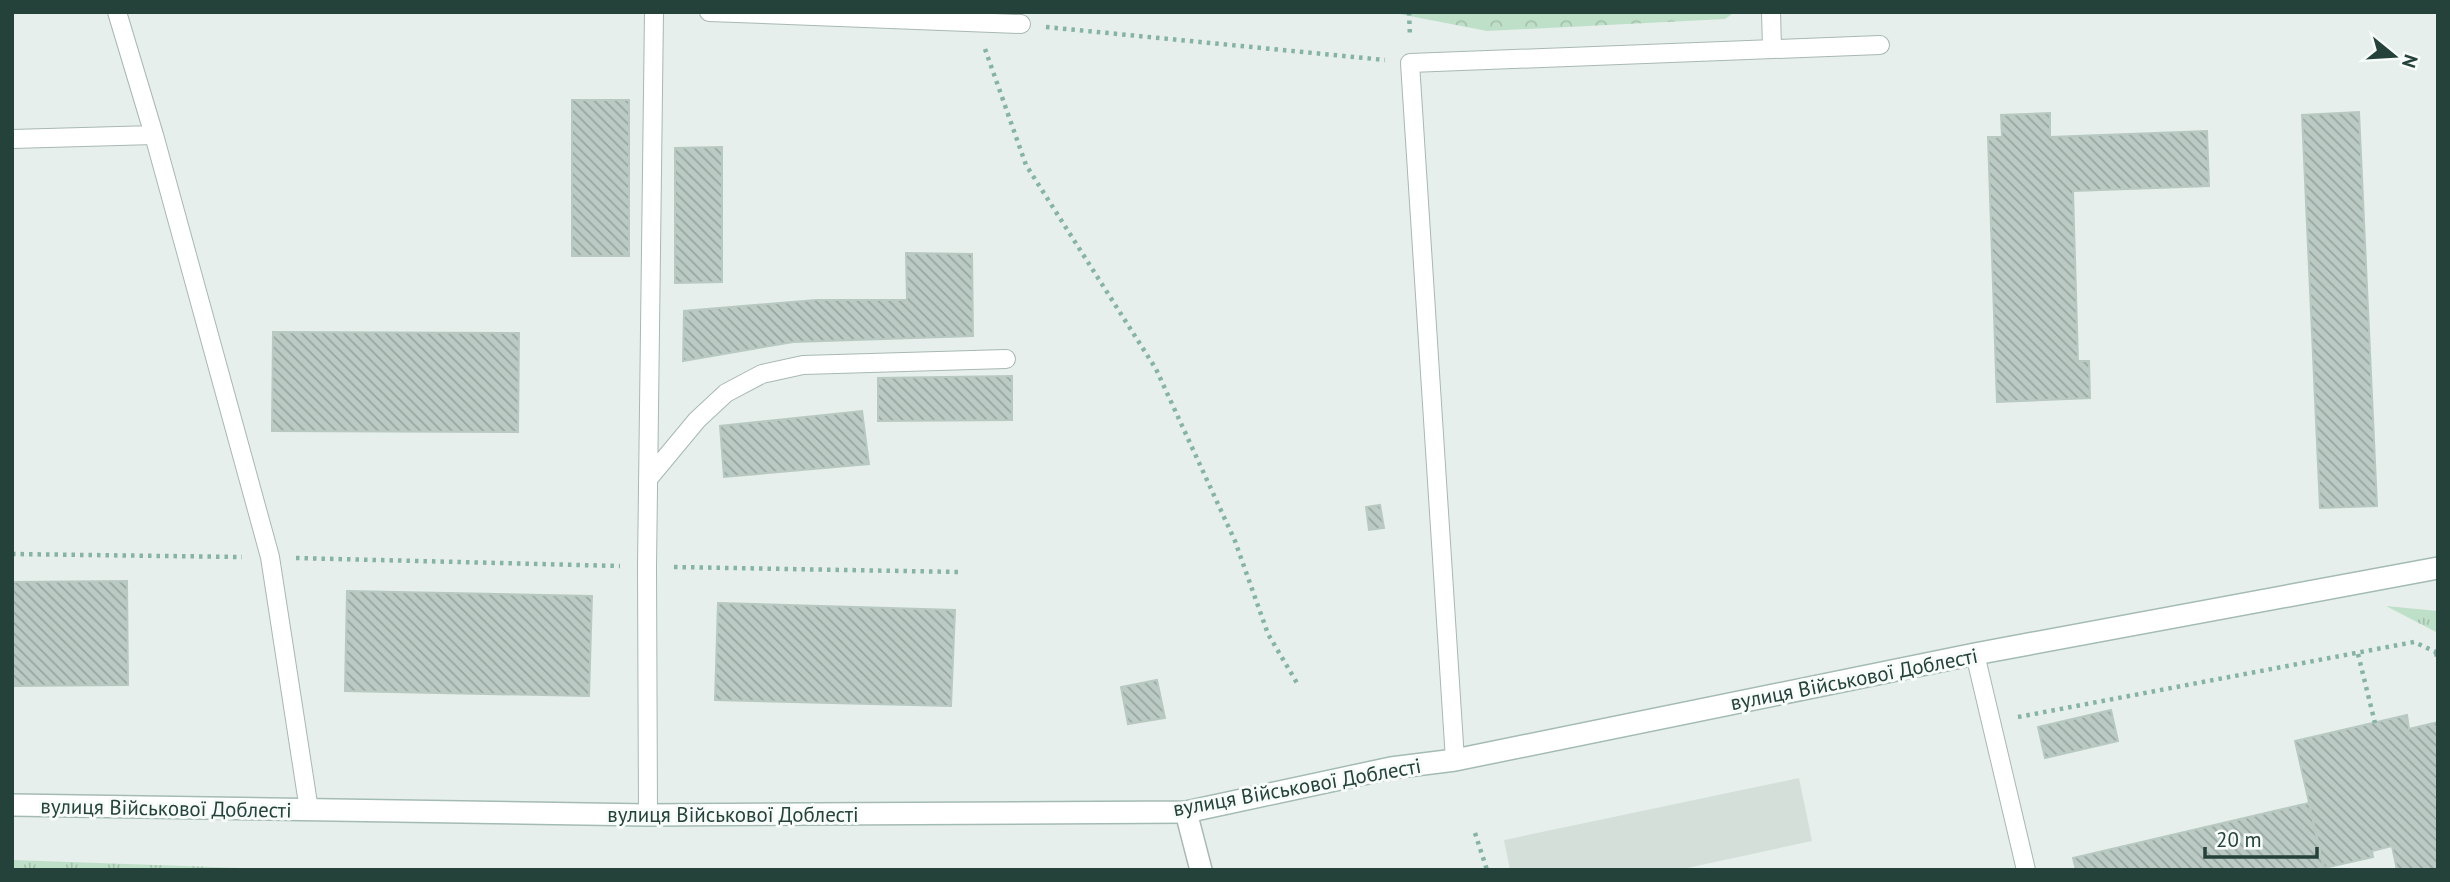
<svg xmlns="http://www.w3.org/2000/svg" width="2450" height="882" font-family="'PT Sans',sans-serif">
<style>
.built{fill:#d4dfda}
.grass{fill:url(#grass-tufts)}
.park{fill:url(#park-crowns)}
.building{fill:url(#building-back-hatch);stroke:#b8c9c2;stroke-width:2}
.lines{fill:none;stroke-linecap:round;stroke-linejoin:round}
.lane-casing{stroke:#a8b8b2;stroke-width:20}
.street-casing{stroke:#a8b8b2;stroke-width:24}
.secondary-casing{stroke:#a4bbb3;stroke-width:24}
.path{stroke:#86b3a5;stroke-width:4.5;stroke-dasharray:3.5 5;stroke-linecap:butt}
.lane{stroke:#fff;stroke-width:18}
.street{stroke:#fff;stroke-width:21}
.secondary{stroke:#fff;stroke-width:21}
.labels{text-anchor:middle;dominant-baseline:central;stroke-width:6;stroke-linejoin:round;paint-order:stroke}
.street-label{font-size:21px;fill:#24423a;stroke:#f7fbf9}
</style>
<defs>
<pattern id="grass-tufts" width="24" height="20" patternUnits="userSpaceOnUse" patternTransform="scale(1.75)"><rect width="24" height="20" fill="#bfe0c8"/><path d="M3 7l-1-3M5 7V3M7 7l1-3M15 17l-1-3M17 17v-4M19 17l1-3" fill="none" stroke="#a4c1ad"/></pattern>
<pattern id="park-crowns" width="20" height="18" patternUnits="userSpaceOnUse" patternTransform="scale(1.75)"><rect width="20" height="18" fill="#bfe0c8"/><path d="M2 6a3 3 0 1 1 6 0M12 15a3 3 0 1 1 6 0" fill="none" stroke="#a4c1ad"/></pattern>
<pattern id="building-back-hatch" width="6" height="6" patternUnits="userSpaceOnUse" patternTransform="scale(1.75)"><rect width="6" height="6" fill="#bbcac4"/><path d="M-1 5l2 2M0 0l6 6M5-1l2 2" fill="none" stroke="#98a6a0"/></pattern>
</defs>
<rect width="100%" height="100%" fill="#e6efeb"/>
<path class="built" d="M 1799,778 L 1812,841 L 1678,870 L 1510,870 L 1504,840 Z"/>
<path class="grass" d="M 2386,606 L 2438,611 L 2438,633 Z
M 12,860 L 299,870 L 12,870 Z"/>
<path class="park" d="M 1389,12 L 1735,12 L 1725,19 L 1487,31 Z"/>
<path class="building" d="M 572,100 L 629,100 L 629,256 L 572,256 Z
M 2359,112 L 2377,506 L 2320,508 L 2302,115 Z
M 2050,113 L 2050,137 L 2207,131 L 2209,186 L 2073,191 L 2078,361 L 2089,361 L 2090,398 L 1997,402 L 1988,137 L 2002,137 L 2001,115 Z
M 722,147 L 722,282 L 675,283 L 675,148 Z
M 906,253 L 972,254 L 973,336 L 793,342 L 683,361 L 684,311 L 816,300 L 907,300 Z
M 273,332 L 519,333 L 518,432 L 272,431 Z
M 1012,376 L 1012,420 L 878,421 L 878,378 Z
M 862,411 L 869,464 L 724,477 L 720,426 Z
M 1380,505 L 1384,528 L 1369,530 L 1366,507 Z
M 127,581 L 128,685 L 12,686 L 12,582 Z
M 347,591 L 592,596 L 589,696 L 345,691 Z
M 718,603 L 955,610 L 951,706 L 715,700 Z
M 1157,680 L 1165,718 L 1128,724 L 1121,687 Z
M 2111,710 L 2118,741 L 2045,758 L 2038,727 Z
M 2407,715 L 2409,729 L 2438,722 L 2438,870 L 2397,870 L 2392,846 L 2372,851 L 2373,857 L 2324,868 L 2295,741 Z
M 2309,803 L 2324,870 L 2076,870 L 2073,858 Z"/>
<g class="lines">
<defs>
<path id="lane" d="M 117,12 L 154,135 L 270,557 L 309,810
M 709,12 L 1021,24
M 1771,12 L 1772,48
M 12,139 L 154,135
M 648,479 L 697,420 L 726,393 L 762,374 L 803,365 L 1006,359
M 1975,654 L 2026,870
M 1455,760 L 1410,63 L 1880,45
M 648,815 L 647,567 L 654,12"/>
<path id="street" d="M 1186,812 L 1201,870"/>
<path id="secondary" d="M 12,805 L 648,815 L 1186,812 L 1391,768 L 1455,760 L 1975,654 L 2438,568"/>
</defs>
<use href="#lane" class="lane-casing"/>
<use href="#street" class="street-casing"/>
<use href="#secondary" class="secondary-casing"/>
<path class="path" d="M 1409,12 L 1410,37
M 1046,27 L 1385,60
M 985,49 L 1026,165 L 1156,369 L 1235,541 L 1268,634 L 1297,683
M 12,554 L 242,557
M 296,558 L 620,566
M 674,567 L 960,572
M 2436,653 L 2438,661
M 2358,654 L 2375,723
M 2018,717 L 2414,642 L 2438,653
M 1475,833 L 1487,870"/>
<use href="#lane" class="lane"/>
<use href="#street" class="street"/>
<use href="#secondary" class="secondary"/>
</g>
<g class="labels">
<g class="street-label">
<text transform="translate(1854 679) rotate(-11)">вулиця Військової Доблесті</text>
<text transform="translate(1297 787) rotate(-10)">вулиця Військової Доблесті</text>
<text transform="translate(166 808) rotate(1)">вулиця Військової Доблесті</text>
<text x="733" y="814">вулиця Військової Доблесті</text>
</g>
</g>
<rect width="2450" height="882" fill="none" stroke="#24423a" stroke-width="28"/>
<g transform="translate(2394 56) rotate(108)" stroke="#f7fbf9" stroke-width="5" paint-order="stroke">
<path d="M0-5L12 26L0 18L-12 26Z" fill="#24423a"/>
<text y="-10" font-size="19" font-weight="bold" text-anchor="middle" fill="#24423a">N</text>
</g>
<path d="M2205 847v10h112v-10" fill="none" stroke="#24423a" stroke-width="3.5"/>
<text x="2216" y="847" font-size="21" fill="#24423a" stroke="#f7fbf9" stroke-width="5" paint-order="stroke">20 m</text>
</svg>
